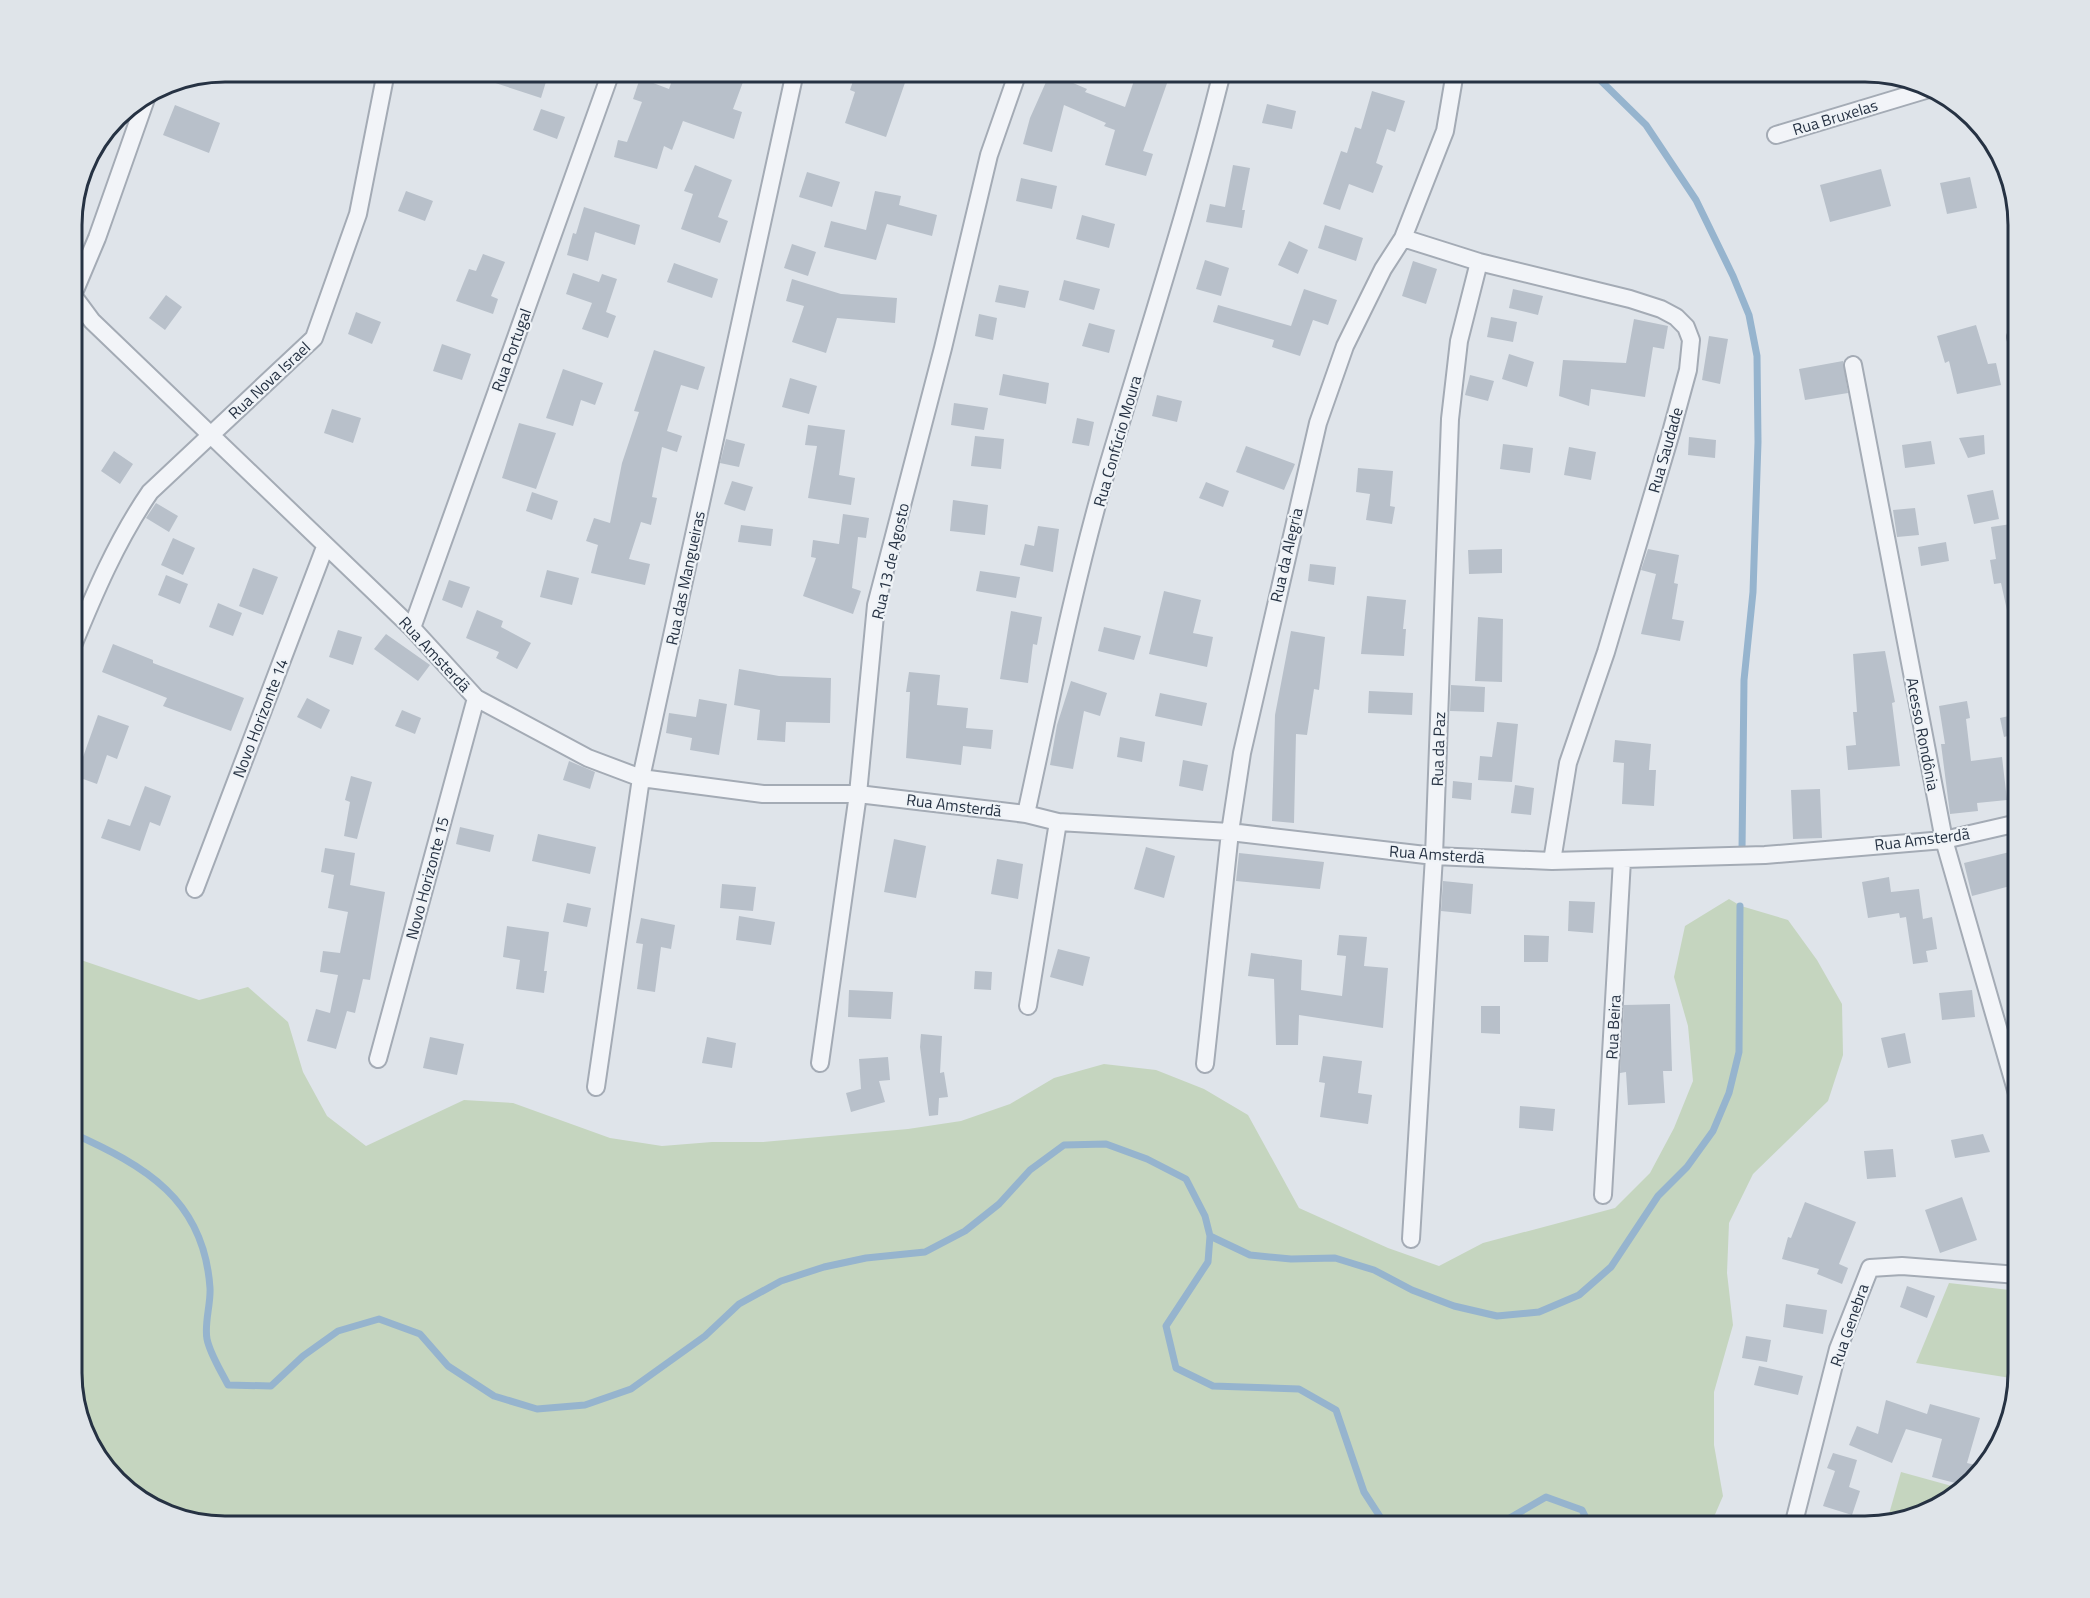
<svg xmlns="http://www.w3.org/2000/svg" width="2090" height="1598" font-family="'Titillium Web',sans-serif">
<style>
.green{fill:#c5d5bf}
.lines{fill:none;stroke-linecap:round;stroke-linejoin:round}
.stream{stroke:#96b4ce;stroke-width:7}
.building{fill:#b8c0ca}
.minor-casing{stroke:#a4abb5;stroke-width:20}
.minor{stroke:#f2f4f8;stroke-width:16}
.labels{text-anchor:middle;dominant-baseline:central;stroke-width:4.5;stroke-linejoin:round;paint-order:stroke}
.street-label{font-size:16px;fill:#263243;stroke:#eff3f7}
.rim{fill:none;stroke:#263243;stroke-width:3}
</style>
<rect width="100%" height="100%" fill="#dfe4ea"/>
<path class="green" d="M 1729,899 L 1741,906 L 1788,920 L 1817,960 L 1842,1004 L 1843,1055 L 1828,1101 L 1753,1174 L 1729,1223 L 1727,1273 L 1733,1325 L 1714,1392 L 1714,1445 L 1723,1496 L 1710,1526 L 225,1526 L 176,1518 L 132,1494 L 88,1441 L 72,1382 L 72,957 L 199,1000 L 248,987 L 288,1022 L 303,1072 L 327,1116 L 366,1146 L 464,1100 L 513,1103 L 610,1138 L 662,1146 L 712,1142 L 763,1142 L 908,1129 L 961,1121 L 1010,1104 L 1054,1078 L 1104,1064 L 1156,1070 L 1204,1089 L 1248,1115 L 1299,1208 L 1388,1248 L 1439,1266 L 1483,1243 L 1615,1208 L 1650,1173 L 1674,1128 L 1693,1081 L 1688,1026 L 1674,977 L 1685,926 Z
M 1949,1283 L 2018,1291 L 2017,1379 L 1916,1363 Z
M 1901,1472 L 1959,1488 L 1932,1510 L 1887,1521 Z"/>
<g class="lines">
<path class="stream" d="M 1592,72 L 1646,125 L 1696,200 L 1733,276 L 1749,315 L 1757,356 L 1758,442 L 1753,592 L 1744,680 L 1742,851
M 72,1133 C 145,1166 204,1199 210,1288 C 211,1304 204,1323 207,1339 C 210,1354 221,1371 228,1385 L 271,1386 L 303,1356 L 338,1331 L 379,1319 L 420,1334 L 448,1366 L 494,1396 L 537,1409 L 585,1405 L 631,1389 L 705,1336 L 739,1304 L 781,1281 L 824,1267 L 866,1258 L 925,1252 L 965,1231 L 999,1204 L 1030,1170 L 1064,1145 L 1106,1144 L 1147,1159 L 1186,1179 L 1205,1216 L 1210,1236 L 1208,1262 L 1166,1326 L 1176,1368 L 1213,1386 L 1299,1389 L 1336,1410 L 1364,1492 L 1386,1526
M 1210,1236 L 1250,1255 L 1291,1259 L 1335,1258 L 1374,1270 L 1412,1290 L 1454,1306 L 1497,1316 L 1539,1312 L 1579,1295 L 1611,1267 L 1658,1196 L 1687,1167 L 1713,1131 L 1729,1093 L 1739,1052 L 1740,906
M 1496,1526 L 1546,1497 L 1582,1510 L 1590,1526"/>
</g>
<path class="building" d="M 472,72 L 549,72 L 541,98 L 471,75 Z
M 675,72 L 688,72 L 714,81 L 716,73 L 743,82 L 733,109 L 742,112 L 734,139 L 683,121 L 672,150 L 664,146 L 657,169 L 614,157 L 618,140 L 627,142 L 642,102 L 633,99 L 640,78 L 669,89 Z
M 856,72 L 891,72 L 907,77 L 886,137 L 845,123 L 855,92 L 850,90 Z
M 1137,72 L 1171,72 L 1143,151 L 1153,154 L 1146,176 L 1105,165 L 1115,130 L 1104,126 L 1106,123 L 1064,105 L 1052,152 L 1023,144 L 1030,118 L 1050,73 L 1087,89 L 1085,92 L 1125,107 Z
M 1372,91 L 1405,101 L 1395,132 L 1387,129 L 1376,163 L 1383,166 L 1373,193 L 1349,184 L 1340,210 L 1323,204 L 1341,151 L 1347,153 L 1355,127 L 1361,129 Z
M 1267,104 L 1296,111 L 1292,129 L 1262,123 Z
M 175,105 L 220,123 L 209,153 L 163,135 Z
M 541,109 L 565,117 L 557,139 L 533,130 Z
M 695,165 L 732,180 L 718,217 L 728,221 L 720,243 L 681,229 L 693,194 L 684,191 Z
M 1233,165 L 1250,168 L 1242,210 L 1245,210 L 1242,228 L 1206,222 L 1210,204 L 1225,207 Z
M 1881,169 L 1891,206 L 1830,222 L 1820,185 Z
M 807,172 L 840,182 L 832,207 L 799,197 Z
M 1970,177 L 1977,208 L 1947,214 L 1940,183 Z
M 1021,178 L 1057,186 L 1052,209 L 1016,201 Z
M 406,191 L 433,201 L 425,221 L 398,211 Z
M 875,191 L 901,196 L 899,205 L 937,215 L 932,236 L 887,224 L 876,260 L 824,247 L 831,221 L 866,230 Z
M 584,207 L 640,225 L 635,245 L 595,232 L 588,261 L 567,255 L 573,233 L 576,234 Z
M 1082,215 L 1115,224 L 1109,248 L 1076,239 Z
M 1325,225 L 1363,238 L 1356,261 L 1318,248 Z
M 1289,241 L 1308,250 L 1298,274 L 1278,265 Z
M 792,244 L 816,252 L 808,276 L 784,268 Z
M 483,254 L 505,262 L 491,296 L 498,299 L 493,314 L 456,301 L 469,269 L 476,271 Z
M 1205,260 L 1229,268 L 1221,296 L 1196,289 Z
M 1413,261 L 1437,269 L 1426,304 L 1402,296 Z
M 674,263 L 718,279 L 712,298 L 667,282 Z
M 573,273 L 599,282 L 602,274 L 617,279 L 606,312 L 616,316 L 608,338 L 582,329 L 592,303 L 566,294 Z
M 792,279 L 841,294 L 897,298 L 895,323 L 837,318 L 826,353 L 792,342 L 804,306 L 786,301 Z
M 1064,280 L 1100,289 L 1094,310 L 1059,300 Z
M 999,285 L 1029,291 L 1025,308 L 995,302 Z
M 1304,289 L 1337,300 L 1328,325 L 1313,320 L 1300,356 L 1272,347 L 1274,340 L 1213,322 L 1218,305 L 1291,326 Z
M 1513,289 L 1543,296 L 1538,315 L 1509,308 Z
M 166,295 L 182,307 L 165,330 L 149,318 Z
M 356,312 L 381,322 L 372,344 L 348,334 Z
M 979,314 L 997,318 L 993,340 L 975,336 Z
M 1491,317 L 1517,322 L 1513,342 L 1487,337 Z
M 1634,319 L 1668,326 L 1664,349 L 1653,347 L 1645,397 L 1591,389 L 1589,406 L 1559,396 L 1563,360 L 1626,363 Z
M 1089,323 L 1115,330 L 1109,353 L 1082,346 Z
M 1976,325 L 1988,364 L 1996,363 L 2001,385 L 1957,394 L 1949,361 L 1945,363 L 1937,336 Z
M 1709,336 L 1728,339 L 1720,384 L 1702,380 Z
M 442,344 L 471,354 L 462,380 L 433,371 Z
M 654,350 L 705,367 L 698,390 L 681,385 L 667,431 L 682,436 L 677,452 L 662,447 L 652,497 L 657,498 L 651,525 L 641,522 L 629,559 L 650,564 L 645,585 L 591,573 L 598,545 L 586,541 L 594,518 L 610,523 L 622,463 L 639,412 L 634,411 Z
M 1509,354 L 1534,362 L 1527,387 L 1502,379 Z
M 1843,361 L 1848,393 L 1805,400 L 1799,369 Z
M 563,369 L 603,383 L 595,405 L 581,400 L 573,426 L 546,418 Z
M 1003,374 L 1049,383 L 1046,404 L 999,395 Z
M 1470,375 L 1494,381 L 1488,401 L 1465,395 Z
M 790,378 L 817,386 L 809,414 L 782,407 Z
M 1157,395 L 1182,401 L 1177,422 L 1152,416 Z
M 954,403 L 988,408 L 984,430 L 951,425 Z
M 332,409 L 361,418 L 353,443 L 324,433 Z
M 1077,418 L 1094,422 L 1089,446 L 1072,443 Z
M 519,423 L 556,433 L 536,489 L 502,478 Z
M 808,425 L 845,430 L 839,475 L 855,478 L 851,505 L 808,498 L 817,446 L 805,445 Z
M 1984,435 L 1985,454 L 1968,458 L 1959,438 Z
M 975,436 L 1004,439 L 1001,469 L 971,466 Z
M 1689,437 L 1716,440 L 1715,458 L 1688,455 Z
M 726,439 L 745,444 L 739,467 L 720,463 Z
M 1931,441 L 1935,464 L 1905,468 L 1902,445 Z
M 1503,444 L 1533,448 L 1530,473 L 1500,469 Z
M 1246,446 L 1295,464 L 1284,490 L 1236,472 Z
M 1569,447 L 1596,452 L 1591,480 L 1564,475 Z
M 114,451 L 133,464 L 120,484 L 101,471 Z
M 1358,468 L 1393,471 L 1390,506 L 1395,507 L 1392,524 L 1366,520 L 1370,494 L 1356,492 Z
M 732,481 L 753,487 L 745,511 L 724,504 Z
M 1206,482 L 1229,491 L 1223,507 L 1199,498 Z
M 1993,490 L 1999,519 L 1974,524 L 1967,495 Z
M 532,492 L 558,501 L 552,520 L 526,511 Z
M 953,500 L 988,505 L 985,535 L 950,531 Z
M 156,503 L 178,516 L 169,532 L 146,518 Z
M 1915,508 L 1919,535 L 1897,537 L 1893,510 Z
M 843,514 L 869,518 L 866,538 L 858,537 L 852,588 L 861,591 L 853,614 L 803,596 L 816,558 L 811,557 L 813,540 L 839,544 Z
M 2018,523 L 2018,623 L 2010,624 L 2001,583 L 1994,584 L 1990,560 L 1996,559 L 1991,527 Z
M 741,525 L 773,529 L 771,546 L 738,542 Z
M 1038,526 L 1059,529 L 1053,572 L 1020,565 L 1025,544 L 1034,546 Z
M 173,538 L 195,548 L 183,575 L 161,565 Z
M 1946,542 L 1949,561 L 1921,566 L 1918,547 Z
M 1502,549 L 1502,573 L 1469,574 L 1468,550 Z
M 1648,549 L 1679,555 L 1674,583 L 1678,584 L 1672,619 L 1684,621 L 1680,641 L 1641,634 L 1656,574 L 1641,570 Z
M 1310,564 L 1336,567 L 1334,585 L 1308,581 Z
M 253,568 L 278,577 L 263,615 L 239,606 Z
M 547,570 L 579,578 L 572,605 L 540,597 Z
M 980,571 L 1020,577 L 1016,598 L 976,591 Z
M 166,575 L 188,584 L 180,604 L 158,595 Z
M 449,580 L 470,587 L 462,608 L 442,600 Z
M 1164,591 L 1201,600 L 1193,633 L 1213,637 L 1207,667 L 1149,654 Z
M 1367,596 L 1406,600 L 1403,629 L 1406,629 L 1404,656 L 1361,654 Z
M 218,603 L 242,613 L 233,636 L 209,627 Z
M 477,610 L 503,621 L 501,627 L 531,643 L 517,669 L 496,658 L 499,652 L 466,638 Z
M 1011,611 L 1042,617 L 1037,645 L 1033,644 L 1028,683 L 1000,679 Z
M 1478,617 L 1503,619 L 1502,682 L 1475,681 Z
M 1104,627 L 1141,636 L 1134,660 L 1098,651 Z
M 338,630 L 362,637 L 353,665 L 329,657 Z
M 1291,631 L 1325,637 L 1319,690 L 1314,689 L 1307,735 L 1296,734 L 1294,823 L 1272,821 L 1275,715 Z
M 386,634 L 430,665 L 418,681 L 374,649 Z
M 113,644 L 153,660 L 153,663 L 244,698 L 231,731 L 163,706 L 167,698 L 102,672 Z
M 1885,651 L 1895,702 L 1892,703 L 1900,766 L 1848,770 L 1846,746 L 1856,745 L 1853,712 L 1857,712 L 1853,654 Z
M 739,669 L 779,676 L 831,678 L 830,723 L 786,722 L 785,742 L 757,740 L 760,710 L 734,705 Z
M 909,672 L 940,675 L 937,705 L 968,708 L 966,728 L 993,730 L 991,749 L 963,746 L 961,765 L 906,758 L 910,692 L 906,692 Z
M 1071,681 L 1107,693 L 1100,716 L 1084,711 L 1073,769 L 1050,765 L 1057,725 Z
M 1451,685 L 1485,687 L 1484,712 L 1450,711 Z
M 1369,691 L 1413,693 L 1412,715 L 1368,713 Z
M 1160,693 L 1207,703 L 1202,726 L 1155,716 Z
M 307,698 L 330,710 L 321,729 L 297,717 Z
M 699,699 L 727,704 L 719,755 L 690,750 L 692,738 L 666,733 L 669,713 L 696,717 Z
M 1967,701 L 1970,718 L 1966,719 L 1971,761 L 2002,757 L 2007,800 L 1977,803 L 1978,811 L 1950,814 L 1941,744 L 1945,744 L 1939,706 Z
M 402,710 L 421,718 L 415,734 L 395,726 Z
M 2018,714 L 2018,733 L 2004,737 L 2000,718 Z
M 98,715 L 129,726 L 117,759 L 107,755 L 97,784 L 72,775 L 72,765 L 76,754 L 83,757 Z
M 1497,722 L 1518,724 L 1512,782 L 1478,780 L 1480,756 L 1492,757 Z
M 1120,737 L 1145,742 L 1142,762 L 1117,757 Z
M 1615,740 L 1651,744 L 1649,770 L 1656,770 L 1654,806 L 1622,804 L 1624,763 L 1613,762 Z
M 1183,760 L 1208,765 L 1203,791 L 1179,786 Z
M 569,761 L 595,772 L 590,789 L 563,780 Z
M 351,776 L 372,782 L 357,839 L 344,836 L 350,802 L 345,800 Z
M 1453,781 L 1472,783 L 1471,800 L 1452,798 Z
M 1515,785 L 1534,788 L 1531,815 L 1511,813 Z
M 145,786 L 171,796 L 160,826 L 150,822 L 140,851 L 101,838 L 108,819 L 130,826 Z
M 1820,789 L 1822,838 L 1793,839 L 1791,790 Z
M 460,827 L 494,835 L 490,852 L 456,844 Z
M 538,834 L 596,847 L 590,874 L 532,861 Z
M 894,839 L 926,846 L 916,898 L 884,892 Z
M 1146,847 L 1175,856 L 1164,898 L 1134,889 Z
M 325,848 L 355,853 L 350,885 L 385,892 L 370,980 L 363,979 L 355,1013 L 347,1011 L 336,1049 L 307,1041 L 316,1009 L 330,1013 L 338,975 L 320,972 L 323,951 L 340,953 L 348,912 L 328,908 L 334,875 L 321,872 Z
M 2018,850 L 2018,884 L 1972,896 L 1964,863 Z
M 1239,853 L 1324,862 L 1320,889 L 1236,881 Z
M 997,859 L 1023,864 L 1018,899 L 991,894 Z
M 1889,877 L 1891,892 L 1919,889 L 1923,919 L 1932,917 L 1937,949 L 1926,951 L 1928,962 L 1913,964 L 1906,917 L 1900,918 L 1899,913 L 1868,918 L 1862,882 Z
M 1443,881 L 1473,884 L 1471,914 L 1441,911 Z
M 722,884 L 756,887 L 753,911 L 720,908 Z
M 1569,901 L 1595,902 L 1593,933 L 1568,931 Z
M 567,903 L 591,908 L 587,927 L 563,922 Z
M 739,916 L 775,922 L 771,945 L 736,940 Z
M 641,918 L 675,925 L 671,949 L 661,947 L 655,992 L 637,989 L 643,944 L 636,943 Z
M 507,926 L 549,932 L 544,971 L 547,971 L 544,993 L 516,989 L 520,960 L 503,957 Z
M 1339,935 L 1367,937 L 1364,966 L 1388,968 L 1383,1028 L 1299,1015 L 1298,1045 L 1276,1045 L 1274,979 L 1248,976 L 1251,953 L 1302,960 L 1301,990 L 1342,996 L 1346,956 L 1337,955 Z
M 1524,935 L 1549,936 L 1548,962 L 1524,962 Z
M 1058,949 L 1090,957 L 1083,986 L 1050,977 Z
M 975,971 L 992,972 L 991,990 L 974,989 Z
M 849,990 L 893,992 L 891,1019 L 848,1017 Z
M 1972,990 L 1975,1017 L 1942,1020 L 1939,993 Z
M 1670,1004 L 1672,1071 L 1663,1071 L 1665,1103 L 1628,1105 L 1626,1072 L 1620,1073 L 1624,1005 Z
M 1481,1006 L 1500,1006 L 1500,1034 L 1481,1033 Z
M 1905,1033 L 1911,1063 L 1888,1068 L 1881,1038 Z
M 921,1034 L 942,1036 L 940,1073 L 944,1072 L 948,1097 L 939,1098 L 938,1115 L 929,1116 L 920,1047 Z
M 430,1037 L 464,1044 L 457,1075 L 423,1068 Z
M 707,1037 L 736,1043 L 732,1068 L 702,1063 Z
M 1323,1056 L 1362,1061 L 1358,1093 L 1372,1095 L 1368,1124 L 1320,1117 L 1325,1083 L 1319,1082 Z
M 888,1057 L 890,1080 L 879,1081 L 885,1102 L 851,1112 L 846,1093 L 861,1089 L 859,1059 Z
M 1520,1106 L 1555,1109 L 1553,1131 L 1519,1128 Z
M 1983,1134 L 1990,1152 L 1955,1158 L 1951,1140 Z
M 1893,1149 L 1896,1177 L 1867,1179 L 1864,1151 Z
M 1962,1197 L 1977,1240 L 1940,1253 L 1925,1210 Z
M 1805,1202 L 1856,1222 L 1839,1264 L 1848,1268 L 1842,1284 L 1817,1274 L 1819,1269 L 1782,1259 L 1788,1237 L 1791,1238 Z
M 1907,1286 L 1935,1296 L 1927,1318 L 1900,1307 Z
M 1786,1304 L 1827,1310 L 1823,1334 L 1783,1327 Z
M 1746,1336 L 1771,1340 L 1767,1362 L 1742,1358 Z
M 1759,1366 L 1803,1376 L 1798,1395 L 1754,1385 Z
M 1886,1400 L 1927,1414 L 1930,1404 L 1980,1418 L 1967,1463 L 1984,1467 L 1963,1485 L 1932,1477 L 1942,1439 L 1906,1429 L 1892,1463 L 1849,1445 L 1857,1426 L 1878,1434 Z
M 1833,1453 L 1857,1460 L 1849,1487 L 1860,1491 L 1852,1515 L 1823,1506 L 1835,1471 L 1827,1468 Z"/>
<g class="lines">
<defs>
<path id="minor" d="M 1776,135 L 1929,89
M 1403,238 L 1479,262 L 1630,299 L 1661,309 L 1676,317 L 1686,327 L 1691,340 L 1688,370 L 1670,436 L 1606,652 L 1568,763 L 1552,861
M 72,294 L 92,321 L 412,628 L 476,698 L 588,758 L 641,778 L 763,794 L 858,794 L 1026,814 L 1058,822 L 1230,832 L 1434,856 L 1552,861 L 1765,855 L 1944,840 L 2018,823
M 73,295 L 97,238 L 147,96
M 2016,337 L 2018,344
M 1853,365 L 1944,840 L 2018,1097
M 412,628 L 611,72
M 72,648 C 94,594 117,540 150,492 L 314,338 L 358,214 L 386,72
M 1026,814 C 1051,699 1074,583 1107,469 C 1146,337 1189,206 1222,72
M 195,889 L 325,547
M 1028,1006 L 1058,822
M 378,1059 L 476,698
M 820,1063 L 858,794 L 876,605 L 943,348 L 989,155 L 1018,72
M 1205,1064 L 1230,832 L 1242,753 L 1318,423 L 1345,346 L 1383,269 L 1403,238 L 1445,131 L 1455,72
M 596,1087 L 641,778 L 795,72
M 1603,1195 L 1622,860
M 1411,1239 L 1434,856 L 1450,419 L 1459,341 L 1479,262
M 1793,1526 L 1838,1349 L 1870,1268 L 1902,1266 L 2018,1275"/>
</defs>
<use href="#minor" class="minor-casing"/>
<use href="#minor" class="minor"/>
</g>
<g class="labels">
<g class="street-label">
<text transform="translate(1835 117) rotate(-17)">Rua Bruxelas</text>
<text transform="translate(511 350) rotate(-70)">Rua Portugal</text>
<text transform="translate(269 380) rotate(-43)">Rua Nova Israel</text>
<text transform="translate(1117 441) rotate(-74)">Rua Confúcio Moura</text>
<text transform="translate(1665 450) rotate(-74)">Rua Saudade</text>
<text transform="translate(1286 555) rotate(-77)">Rua da Alegria</text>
<text transform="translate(890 561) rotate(-77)">Rua 13 de Agosto</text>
<text transform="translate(685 578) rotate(-78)">Rua das Mangueiras</text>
<text transform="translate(435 654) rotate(47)">Rua Amsterdã</text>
<text transform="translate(260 718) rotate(-69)">Novo Horizonte 14</text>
<text transform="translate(1923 734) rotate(79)">Acesso Rondônia</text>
<text transform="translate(1438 749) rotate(-88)">Rua da Paz</text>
<text transform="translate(954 805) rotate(7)">Rua Amsterdã</text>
<text transform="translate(1922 839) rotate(-7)">Rua Amsterdã</text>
<text transform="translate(1437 854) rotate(4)">Rua Amsterdã</text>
<text transform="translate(427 878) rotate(-75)">Novo Horizonte 15</text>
<text transform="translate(1613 1027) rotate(-87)">Rua Beira</text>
<text transform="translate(1849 1325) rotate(-71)">Rua Genebra</text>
</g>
</g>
<path d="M0 0H2090V1598H0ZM225 82H1865A143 143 0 0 1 2008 225V1373A143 143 0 0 1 1865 1516H225A143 143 0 0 1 82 1373V225A143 143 0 0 1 225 82Z" fill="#dfe4e9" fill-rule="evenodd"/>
<path class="rim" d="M225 82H1865A143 143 0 0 1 2008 225V1373A143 143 0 0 1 1865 1516H225A143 143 0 0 1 82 1373V225A143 143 0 0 1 225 82Z"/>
</svg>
